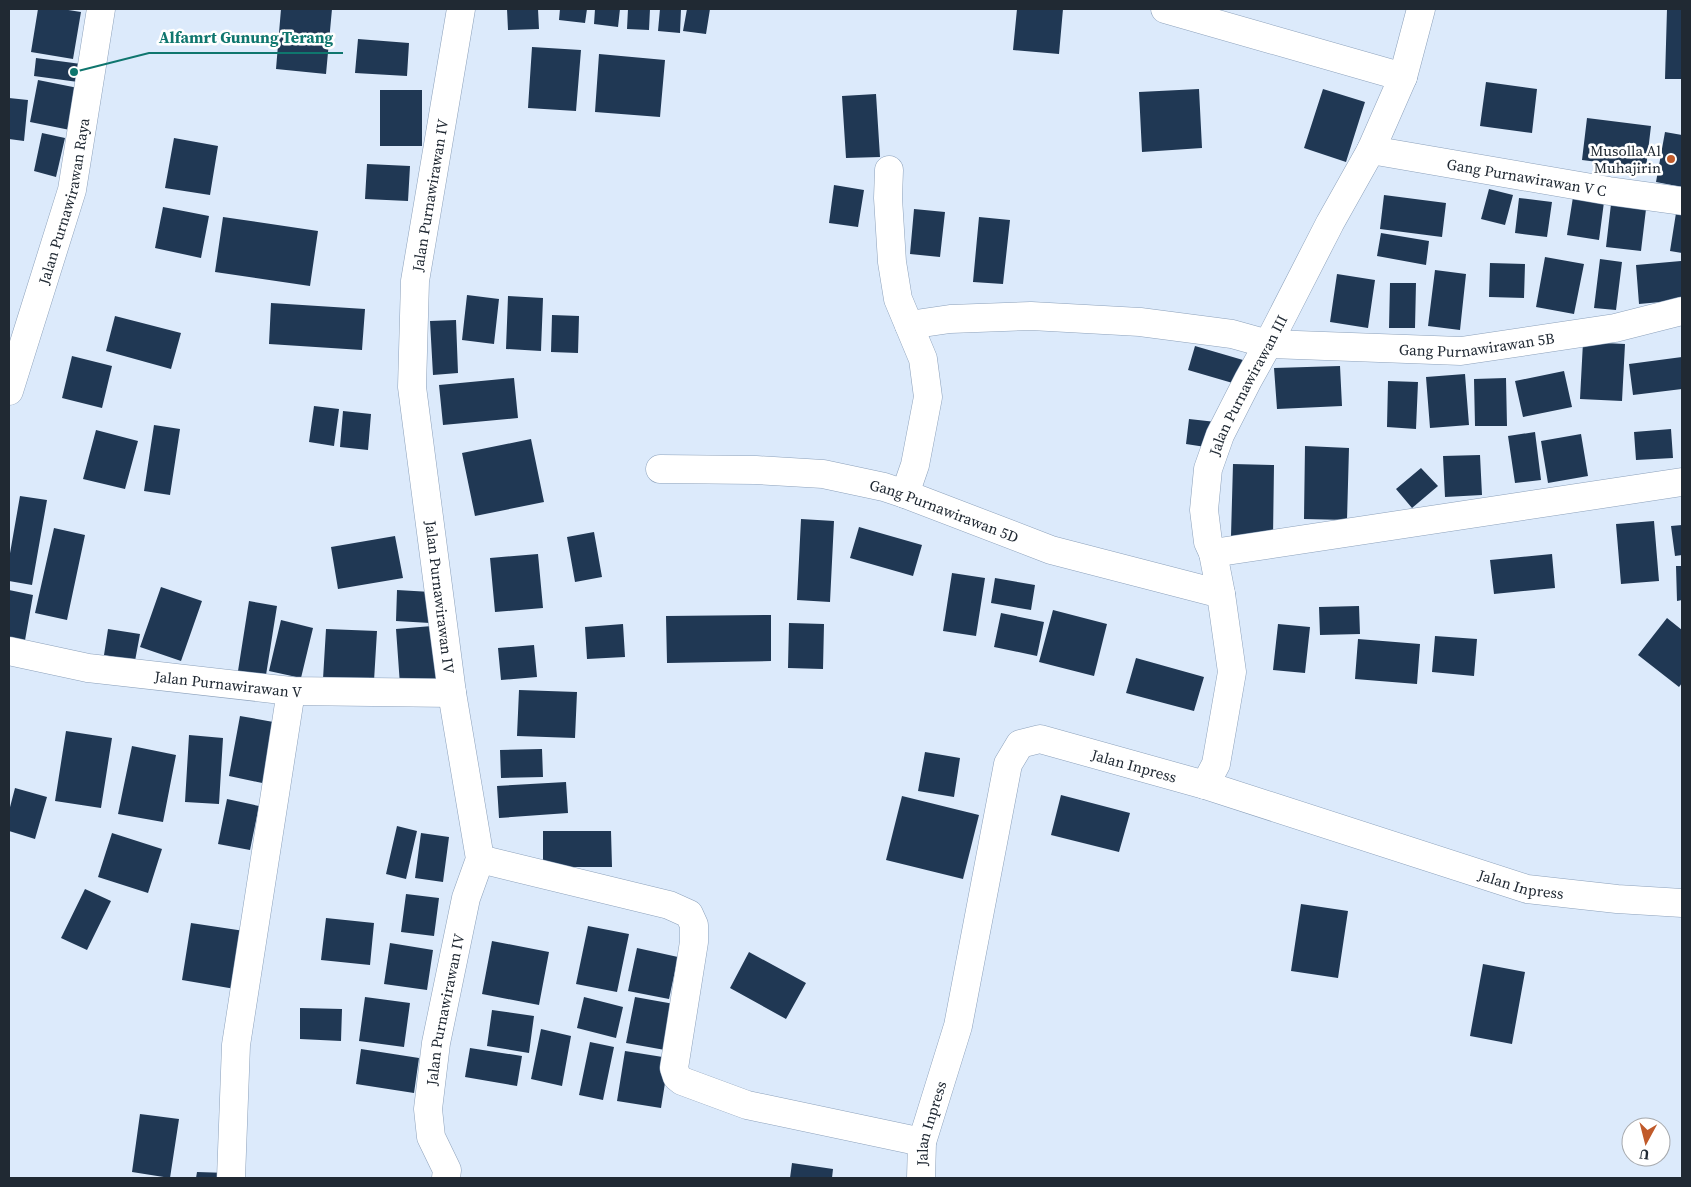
<svg xmlns="http://www.w3.org/2000/svg" width="1691" height="1187" font-family="'Source Serif 4',serif">
<style>
.building{fill:#203854}
.lines{fill:none;stroke-linecap:round;stroke-linejoin:round}
.minor-casing{stroke:#8ca1bb;stroke-width:29}
.minor{stroke:#fff;stroke-width:28}
.poi-dot{fill:#c05a2a;stroke:#fff;stroke-width:2}
.labels{text-anchor:middle;dominant-baseline:central;stroke-width:5;stroke-linejoin:round;paint-order:stroke}
.poi-label{font-size:15px;fill:#202933;stroke:#fff;text-anchor:end}
.street-label{font-size:15px;fill:#202933;stroke:#fff}
.leader{fill:none;stroke:#0f766e;stroke-width:2}
.callout-dot{fill:#0f766e;stroke:#fff;stroke-width:2}
.callout-label{font-size:16px;text-anchor:middle;font-weight:bold;fill:#0f766e;stroke:#fff;stroke-width:5;stroke-linejoin:round;paint-order:stroke}
</style>
<rect width="100%" height="100%" fill="#dceafb"/>
<path class="building" d="M 38,9 L 62,9 L 81,12 L 73,59 L 31,52 Z
M 281,9 L 332,9 L 326,74 L 276,69 Z
M 507,9 L 538,9 L 539,29 L 508,30 Z
M 560,9 L 587,9 L 585,23 L 559,20 Z
M 595,9 L 620,9 L 618,27 L 594,24 Z
M 628,9 L 650,9 L 649,30 L 627,29 Z
M 660,9 L 681,9 L 680,33 L 658,31 Z
M 687,9 L 710,9 L 706,34 L 683,31 Z
M 1017,9 L 1063,9 L 1059,54 L 1013,50 Z
M 1667,9 L 1682,9 L 1682,79 L 1665,79 Z
M 358,39 L 409,43 L 407,76 L 355,73 Z
M 532,47 L 581,50 L 576,111 L 528,108 Z
M 599,54 L 665,60 L 660,117 L 595,112 Z
M 36,58 L 81,64 L 78,82 L 34,76 Z
M 38,80 L 78,88 L 70,130 L 30,122 Z
M 1486,82 L 1537,89 L 1532,133 L 1480,126 Z
M 1199,89 L 1202,148 L 1142,152 L 1139,92 Z
M 1323,89 L 1365,102 L 1346,162 L 1304,148 Z
M 380,90 L 422,90 L 422,146 L 380,146 Z
M 876,94 L 880,157 L 846,158 L 842,96 Z
M 9,98 L 28,100 L 24,141 L 9,139 Z
M 1587,118 L 1651,126 L 1646,168 L 1582,160 Z
M 1665,132 L 1682,135 L 1682,187 L 1656,182 Z
M 42,133 L 65,138 L 56,177 L 34,171 Z
M 174,138 L 218,146 L 210,195 L 165,188 Z
M 367,164 L 410,166 L 408,201 L 365,199 Z
M 834,185 L 864,190 L 858,227 L 829,223 Z
M 1489,189 L 1513,195 L 1505,225 L 1481,219 Z
M 1384,195 L 1446,203 L 1442,237 L 1380,229 Z
M 1573,197 L 1604,202 L 1599,240 L 1567,235 Z
M 1519,198 L 1552,202 L 1547,237 L 1515,233 Z
M 1611,204 L 1646,209 L 1641,251 L 1606,247 Z
M 163,207 L 209,216 L 201,258 L 155,248 Z
M 914,209 L 945,212 L 940,257 L 910,254 Z
M 1676,213 L 1682,214 L 1682,253 L 1670,251 Z
M 223,217 L 318,231 L 310,286 L 215,272 Z
M 979,217 L 1010,220 L 1003,284 L 973,282 Z
M 1381,233 L 1429,241 L 1426,265 L 1377,256 Z
M 1545,257 L 1584,264 L 1574,314 L 1536,307 Z
M 1600,259 L 1622,262 L 1616,310 L 1594,308 Z
M 1681,261 L 1682,300 L 1639,304 L 1636,265 Z
M 1490,263 L 1525,264 L 1524,298 L 1489,297 Z
M 1435,270 L 1466,274 L 1460,330 L 1428,326 Z
M 1337,274 L 1375,280 L 1368,328 L 1330,322 Z
M 1390,283 L 1416,283 L 1415,328 L 1389,328 Z
M 467,295 L 499,299 L 494,344 L 462,340 Z
M 508,296 L 543,298 L 541,351 L 506,349 Z
M 271,303 L 365,309 L 362,350 L 269,344 Z
M 552,315 L 579,316 L 578,353 L 551,352 Z
M 115,316 L 181,333 L 171,369 L 106,351 Z
M 456,320 L 458,373 L 433,375 L 430,321 Z
M 1583,342 L 1625,344 L 1622,401 L 1580,399 Z
M 1195,346 L 1243,360 L 1236,384 L 1188,370 Z
M 72,356 L 112,366 L 102,408 L 62,398 Z
M 1682,357 L 1682,389 L 1633,395 L 1629,364 Z
M 1340,366 L 1342,406 L 1277,409 L 1274,368 Z
M 1564,371 L 1572,407 L 1523,417 L 1515,381 Z
M 1465,374 L 1469,425 L 1430,428 L 1426,377 Z
M 514,378 L 518,418 L 443,425 L 439,385 Z
M 1506,378 L 1507,426 L 1475,426 L 1474,379 Z
M 1388,381 L 1418,382 L 1416,429 L 1387,427 Z
M 314,406 L 339,409 L 334,446 L 309,442 Z
M 343,411 L 371,414 L 368,450 L 340,447 Z
M 1189,419 L 1216,422 L 1212,448 L 1186,444 Z
M 154,425 L 180,429 L 170,495 L 144,491 Z
M 1671,429 L 1673,458 L 1636,460 L 1634,432 Z
M 96,430 L 138,441 L 125,489 L 83,479 Z
M 1535,432 L 1541,480 L 1515,483 L 1508,436 Z
M 1581,434 L 1588,476 L 1548,483 L 1541,441 Z
M 531,439 L 544,502 L 475,516 L 462,453 Z
M 1305,446 L 1349,448 L 1347,520 L 1304,519 Z
M 1480,455 L 1482,495 L 1445,497 L 1443,456 Z
M 1233,464 L 1274,465 L 1273,537 L 1231,536 Z
M 1421,468 L 1438,486 L 1412,508 L 1396,489 Z
M 20,496 L 47,500 L 32,585 L 9,581 L 9,559 Z
M 801,519 L 834,521 L 830,602 L 797,600 Z
M 1654,521 L 1659,581 L 1621,584 L 1616,524 Z
M 1682,525 L 1682,555 L 1675,556 L 1671,526 Z
M 859,527 L 922,545 L 913,576 L 850,558 Z
M 54,528 L 85,535 L 67,620 L 35,613 Z
M 594,532 L 602,577 L 575,582 L 567,537 Z
M 395,536 L 403,578 L 338,589 L 331,547 Z
M 538,554 L 543,608 L 495,612 L 490,558 Z
M 1552,554 L 1555,588 L 1494,594 L 1490,560 Z
M 1676,566 L 1682,566 L 1682,600 L 1677,601 Z
M 952,573 L 985,578 L 976,636 L 943,631 Z
M 995,578 L 1035,585 L 1031,610 L 991,603 Z
M 161,587 L 202,601 L 181,661 L 140,647 Z
M 9,590 L 33,595 L 24,646 L 9,643 Z
M 397,590 L 431,592 L 430,623 L 396,621 Z
M 249,601 L 277,606 L 266,675 L 238,671 Z
M 1359,606 L 1360,634 L 1320,635 L 1319,607 Z
M 1053,610 L 1107,624 L 1094,676 L 1039,662 Z
M 1001,613 L 1044,622 L 1037,656 L 994,647 Z
M 771,615 L 771,661 L 667,663 L 666,616 Z
M 1667,618 L 1682,630 L 1682,683 L 1679,687 L 1638,655 Z
M 281,620 L 313,628 L 301,678 L 269,671 Z
M 789,623 L 824,624 L 823,669 L 788,668 Z
M 623,624 L 625,657 L 587,659 L 585,627 Z
M 1278,624 L 1310,627 L 1305,673 L 1273,670 Z
M 432,626 L 437,682 L 400,685 L 396,629 Z
M 108,629 L 140,634 L 135,661 L 104,655 Z
M 326,629 L 377,631 L 374,681 L 323,679 Z
M 1435,636 L 1477,639 L 1474,676 L 1432,672 Z
M 1358,639 L 1420,644 L 1417,684 L 1355,679 Z
M 534,645 L 537,677 L 501,680 L 498,648 Z
M 1136,658 L 1204,677 L 1194,711 L 1126,693 Z
M 519,690 L 577,692 L 575,738 L 517,736 Z
M 240,716 L 279,723 L 267,784 L 229,776 Z
M 66,731 L 112,738 L 101,808 L 55,801 Z
M 189,735 L 223,738 L 219,804 L 185,802 Z
M 132,746 L 176,755 L 163,822 L 118,814 Z
M 542,749 L 543,777 L 501,778 L 500,750 Z
M 925,752 L 960,758 L 954,797 L 918,791 Z
M 566,782 L 568,813 L 499,818 L 497,786 Z
M 15,788 L 47,797 L 35,839 L 9,831 L 9,811 Z
M 1061,795 L 1130,813 L 1119,852 L 1051,835 Z
M 902,796 L 979,815 L 963,879 L 886,860 Z
M 227,799 L 259,806 L 250,850 L 218,844 Z
M 397,826 L 417,831 L 406,879 L 386,874 Z
M 543,831 L 611,831 L 612,867 L 543,867 Z
M 112,833 L 162,849 L 148,893 L 98,877 Z
M 421,833 L 449,837 L 443,882 L 415,878 Z
M 85,889 L 111,901 L 87,950 L 61,938 Z
M 406,894 L 439,898 L 434,936 L 401,932 Z
M 1301,904 L 1348,911 L 1338,978 L 1291,971 Z
M 326,918 L 374,923 L 370,965 L 321,960 Z
M 191,923 L 251,932 L 241,990 L 182,980 Z
M 588,926 L 629,934 L 617,992 L 576,984 Z
M 492,941 L 549,952 L 539,1005 L 482,994 Z
M 390,943 L 433,950 L 427,990 L 384,984 Z
M 637,948 L 678,957 L 669,999 L 628,991 Z
M 749,952 L 806,983 L 786,1019 L 730,988 Z
M 1483,964 L 1525,972 L 1512,1044 L 1470,1036 Z
M 365,997 L 410,1003 L 404,1047 L 359,1041 Z
M 584,997 L 623,1007 L 616,1038 L 577,1028 Z
M 635,997 L 674,1004 L 665,1050 L 626,1043 Z
M 300,1008 L 342,1009 L 341,1041 L 300,1039 Z
M 492,1010 L 534,1016 L 529,1053 L 487,1046 Z
M 541,1029 L 571,1036 L 562,1086 L 531,1079 Z
M 590,1042 L 614,1047 L 603,1100 L 579,1095 Z
M 470,1048 L 522,1056 L 517,1086 L 465,1077 Z
M 361,1049 L 419,1058 L 414,1093 L 356,1084 Z
M 625,1051 L 669,1058 L 661,1108 L 617,1101 Z
M 140,1114 L 179,1119 L 170,1178 L 132,1172 Z
M 792,1163 L 833,1169 L 832,1178 L 790,1178 Z
M 197,1172 L 229,1173 L 229,1178 L 196,1178 Z"/>
<g class="lines">
<defs>
<g id="minor">
<path d="M 1165,9 L 1403,77"/>
<path id="s1" d="M 1371,150 L 1609,191 L 1682,201"/>
<path d="M 889,170 L 888,198 L 892,262 L 898,299 L 923,359 L 928,397 L 915,465 L 905,494"/>
<path id="s2" d="M 909,325 L 950,319 L 1031,316 L 1140,322 L 1232,334 L 1268,344 L 1461,351 L 1615,328 L 1682,311"/>
<path id="s3" d="M 9,391 L 72,190 L 101,9"/>
<path id="s4" d="M 660,469 L 756,470 L 823,474 L 884,487 L 905,494 L 1051,550 L 1221,594"/>
<path d="M 1213,553 L 1682,482"/>
<path id="s5" d="M 9,651 L 88,668 L 291,691 L 452,693"/>
<path id="s6" d="M 1205,785 L 1216,764 L 1232,672 L 1221,594 L 1213,553 L 1208,542 L 1204,510 L 1208,469 L 1220,435 L 1248,380 L 1268,344 L 1330,223 L 1371,150 L 1403,77 L 1421,9"/>
<path d="M 480,859 L 669,905 L 689,914 L 694,925 L 694,942 L 674,1068 L 677,1077 L 682,1081 L 747,1105 L 922,1142"/>
<path d="M 231,1178 L 236,1045 L 291,691"/>
<path id="s7" d="M 446,1178 L 447,1170 L 431,1137 L 428,1109 L 436,1043 L 466,898 L 480,859 L 452,693 L 412,387 L 415,281 L 461,9"/>
<path id="s8" d="M 921,1178 L 922,1142 L 958,1026 L 1008,764 L 1020,744 L 1040,739 L 1205,785 L 1527,889 L 1617,899 L 1682,903"/>
</g>
</defs>
<use href="#minor" class="minor-casing"/>
<use href="#minor" class="minor"/>
</g>
<circle class="poi-dot" cx="1671" cy="159" r="5"/>
<g class="labels">
<g class="poi-label">
<text x="1661" y="150">Musolla Al<tspan x="1661" dy="17">Muhajirin</tspan></text>
</g>
<g class="street-label">
<text stroke="none"><textPath href="#s1" startOffset="158">Gang Purnawirawan V C</textPath></text>
<text stroke="none"><textPath href="#s7" startOffset="999">Jalan Purnawirawan IV</textPath></text>
<text stroke="none"><textPath href="#s3" startOffset="198">Jalan Purnawirawan Raya</textPath></text>
<text stroke="none"><textPath href="#s2" startOffset="571">Gang Purnawirawan 5B</textPath></text>
<text stroke="none"><textPath href="#s6" startOffset="416">Jalan Purnawirawan III</textPath></text>
<text stroke="none"><textPath href="#s4" startOffset="290">Gang Purnawirawan 5D</textPath></text>
<text transform="translate(440 597) rotate(83)">Jalan Purnawirawan IV</text>
<text stroke="none"><textPath href="#s5" startOffset="222">Jalan Purnawirawan V</textPath></text>
<text stroke="none"><textPath href="#s8" startOffset="566">Jalan Inpress</textPath></text>
<text stroke="none"><textPath href="#s8" startOffset="971">Jalan Inpress</textPath></text>
<text stroke="none"><textPath href="#s7" startOffset="174">Jalan Purnawirawan IV</textPath></text>
<text stroke="none"><textPath href="#s8" startOffset="56">Jalan Inpress</textPath></text>
</g>
</g>
<path class="leader" d="M74 72L149 53H343"/>
<circle class="callout-dot" cx="74" cy="72" r="5"/>
<g class="callout-label">
<text x="246" y="43">Alfamrt Gunung Terang</text>
</g>
<rect width="1691" height="1187" fill="none" stroke="#202933" stroke-width="20"/>
<g transform="translate(1646 1142) rotate(187)"><circle r="24" fill="#ffffff" stroke="#a6a9ad"/>
<path d="M0-4L9 19L0 12L-9 19Z" fill="#c05a2a"/>
<text y="-8" font-size="14" font-weight="bold" text-anchor="middle" fill="#202933">U</text>
</g>
</svg>
